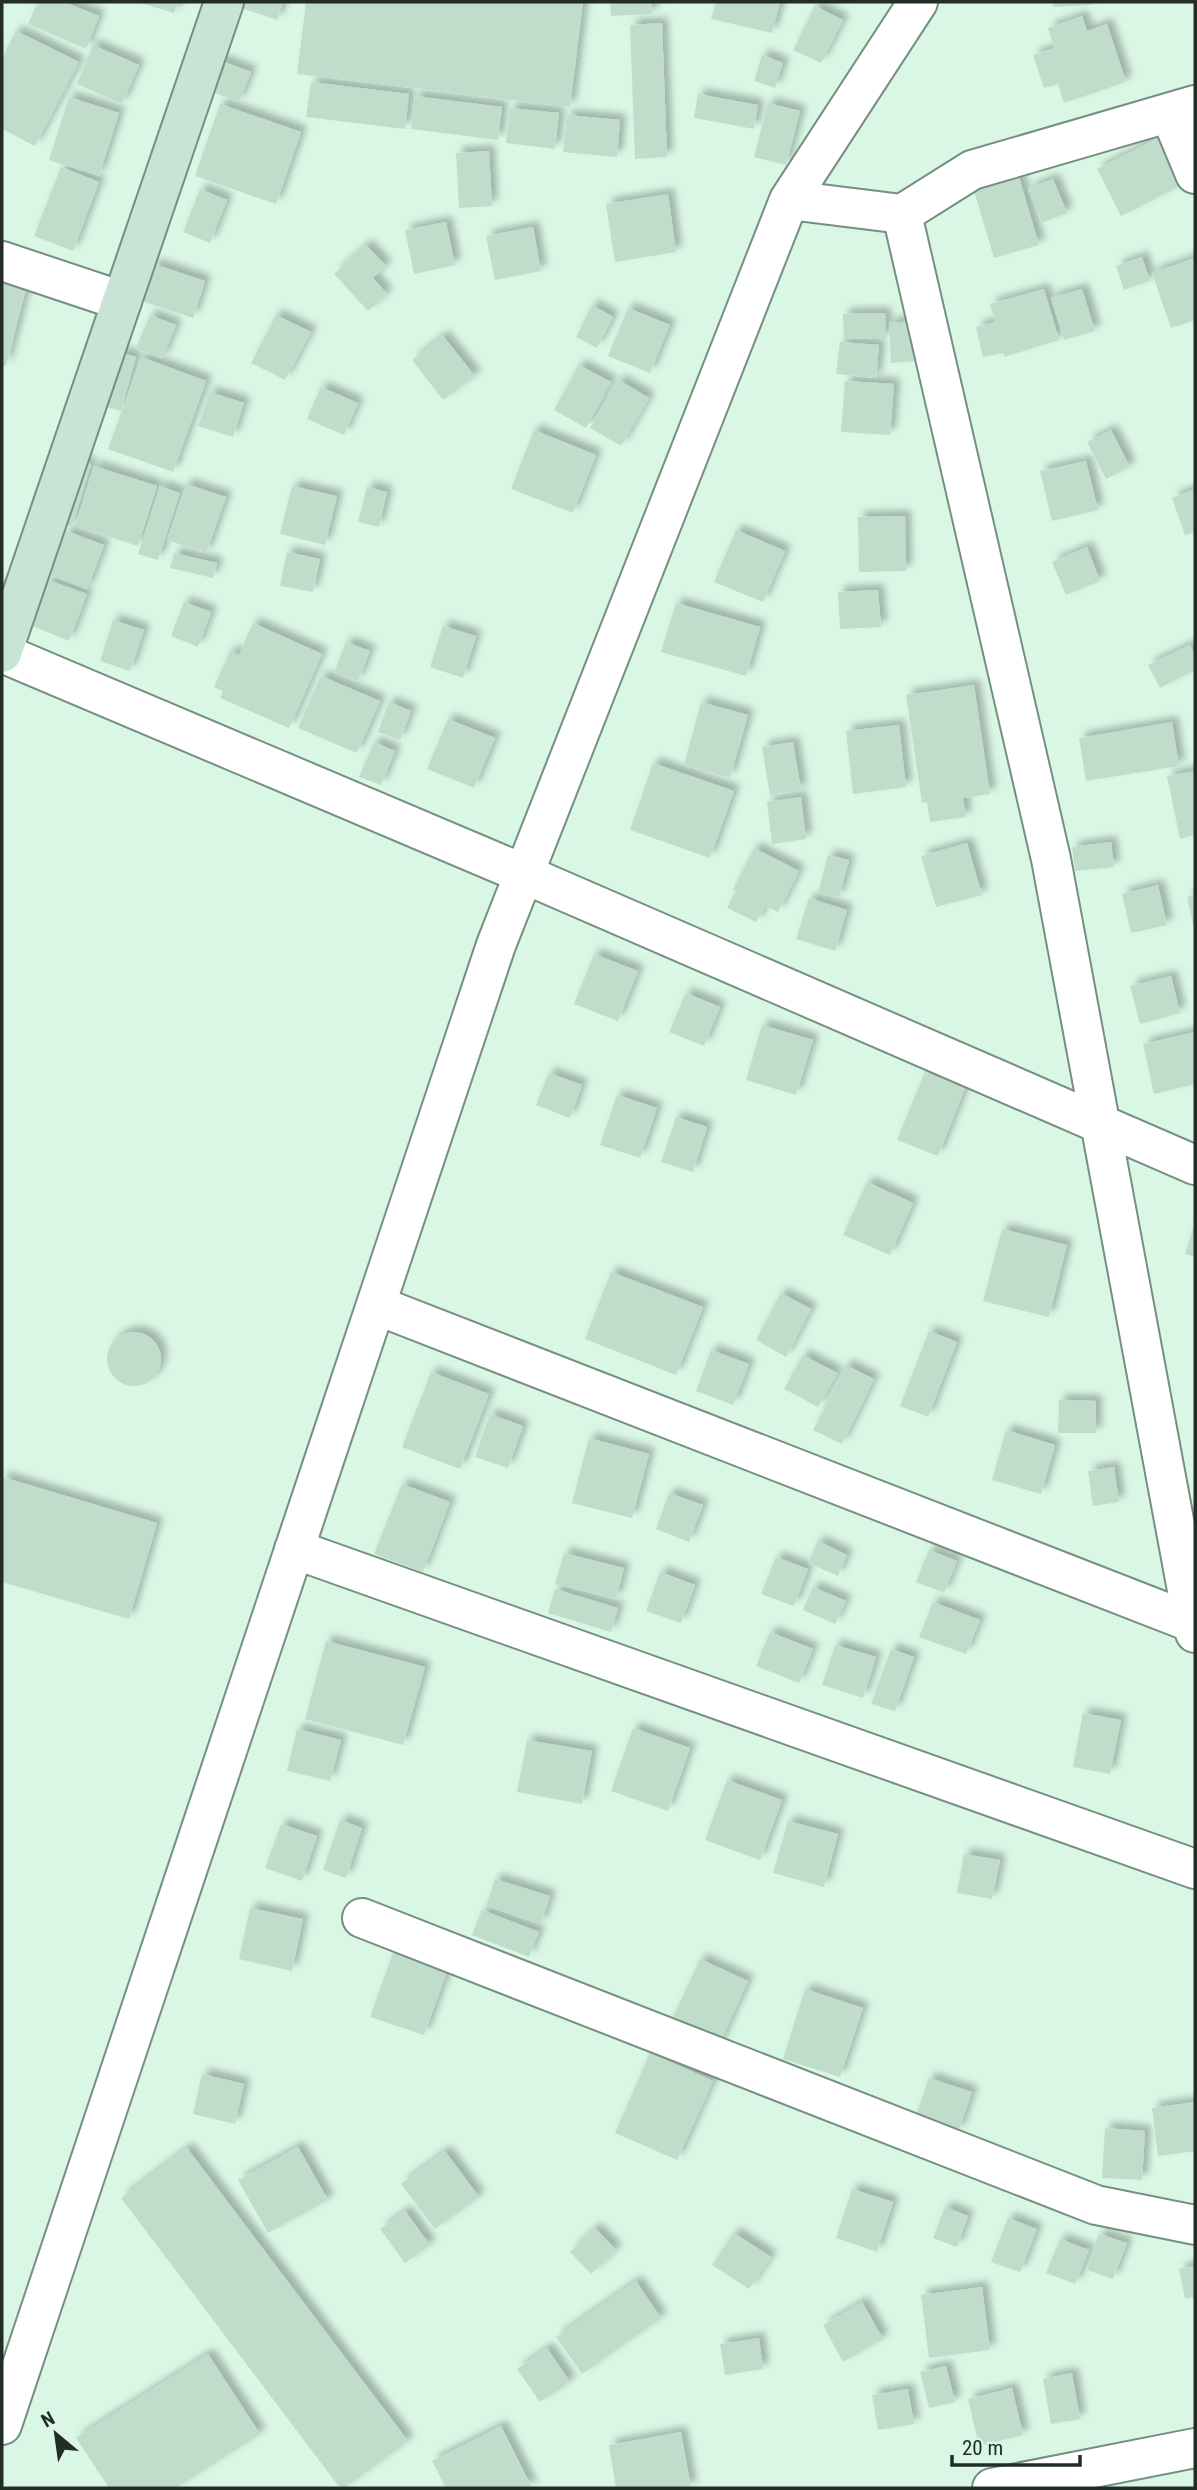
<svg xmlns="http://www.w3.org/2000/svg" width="1197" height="2490" font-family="'Roboto Condensed',sans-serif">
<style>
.building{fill:#c0ddcb;filter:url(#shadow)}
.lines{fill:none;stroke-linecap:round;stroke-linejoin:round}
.minor-casing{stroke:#758f80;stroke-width:42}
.secondary-casing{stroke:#758f80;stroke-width:42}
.minor{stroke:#fff;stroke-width:38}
.secondary{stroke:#c7e4d6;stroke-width:38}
</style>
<defs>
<filter id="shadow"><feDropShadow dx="6" dy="-6" stdDeviation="3.5" flood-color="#0004"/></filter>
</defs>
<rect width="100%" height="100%" fill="#daf7e5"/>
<path class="building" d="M 38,2 L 64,2 L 99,16 L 86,49 L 28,24 Z
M 137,2 L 178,2 L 174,13 Z
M 240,2 L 283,2 L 277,20 L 238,7 Z
M 306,2 L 583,2 L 570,107 L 297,74 Z
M 610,2 L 652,2 L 652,14 L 611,16 Z
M 716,2 L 780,2 L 772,33 L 711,19 Z
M 1053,2 L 1092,2 L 1093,5 L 1053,7 Z
M 815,6 L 843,20 L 821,63 L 793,50 Z
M 1082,16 L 1087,31 L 1107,24 L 1126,82 L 1064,103 L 1058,84 L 1044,88 L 1033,55 L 1054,48 L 1048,28 Z
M 662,23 L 667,157 L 635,159 L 630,25 Z
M 16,31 L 79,62 L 35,146 L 2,129 L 2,59 Z
M 93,45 L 139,65 L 122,104 L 77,84 Z
M 762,55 L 783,63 L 775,88 L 754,81 Z
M 219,60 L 251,72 L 239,102 L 207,90 Z
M 311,82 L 409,94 L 405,129 L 306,117 Z
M 698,94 L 758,105 L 754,129 L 694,118 Z
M 415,96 L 502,107 L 498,140 L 411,129 Z
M 69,97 L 119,113 L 99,176 L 49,160 Z
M 768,103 L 800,111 L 786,165 L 754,157 Z
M 220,104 L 301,132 L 276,204 L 195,176 Z
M 510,108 L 559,113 L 555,149 L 506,143 Z
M 567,115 L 620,120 L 617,157 L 563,152 Z
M 1162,136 L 1186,183 L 1121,216 L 1097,169 Z
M 489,151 L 492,206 L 459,208 L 456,153 Z
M 61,167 L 99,182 L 73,251 L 34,236 Z
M 1016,167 L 1039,245 L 994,258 L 971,181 Z
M 1053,179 L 1067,213 L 1042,223 L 1028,189 Z
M 200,189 L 227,200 L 210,243 L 183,232 Z
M 668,194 L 676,252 L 615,262 L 606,204 Z
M 446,222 L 455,265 L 414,274 L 405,230 Z
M 533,227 L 541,271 L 495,280 L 486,236 Z
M 366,245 L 386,266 L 373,278 L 387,294 L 368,311 L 334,274 Z
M 1142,257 L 1150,281 L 1124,290 L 1116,266 Z
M 1195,258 L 1195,320 L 1171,328 L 1152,273 Z
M 154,264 L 205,281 L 193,318 L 142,301 Z
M 2,279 L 27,285 L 6,366 L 2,365 Z
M 1044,289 L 1059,340 L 1004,357 L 1004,353 L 983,357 L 976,327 L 995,322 L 990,304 Z
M 1082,289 L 1095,331 L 1064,340 L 1051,298 Z
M 592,305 L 613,317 L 597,348 L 576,337 Z
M 628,308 L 670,325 L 650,373 L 608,356 Z
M 885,313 L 886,339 L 844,339 L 843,314 Z
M 150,315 L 176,325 L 162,359 L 136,348 Z
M 276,315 L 311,332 L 285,380 L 251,363 Z
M 915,321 L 917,361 L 891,363 L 889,323 Z
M 443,336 L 475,376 L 443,400 L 412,360 Z
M 840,342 L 879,345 L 876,378 L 836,374 Z
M 119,352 L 136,357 L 121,411 L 103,406 Z
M 141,357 L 206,381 L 173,472 L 108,449 Z
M 579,365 L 611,382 L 586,428 L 554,410 Z
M 619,380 L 649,398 L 621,446 L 590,428 Z
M 845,381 L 894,384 L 890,435 L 841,432 Z
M 321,387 L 358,403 L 344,435 L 307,419 Z
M 210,392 L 244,403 L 233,437 L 198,426 Z
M 534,430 L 596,455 L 573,513 L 511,489 Z
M 1111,430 L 1130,467 L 1106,479 L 1087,442 Z
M 70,458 L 91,464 L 72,527 L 52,521 Z
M 1086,461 L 1098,510 L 1052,521 L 1040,471 Z
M 94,466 L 157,486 L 138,546 L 75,526 Z
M 186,484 L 226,497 L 206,553 L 167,540 Z
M 160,486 L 180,493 L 158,560 L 138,554 Z
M 292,486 L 337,496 L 325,545 L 280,534 Z
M 367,487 L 387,492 L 379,527 L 358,522 Z
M 1195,489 L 1195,532 L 1185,535 L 1172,498 Z
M 905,516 L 906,571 L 859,572 L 858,517 Z
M 736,530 L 785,551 L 763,602 L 714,582 Z
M 66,531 L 104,545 L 87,589 L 49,575 Z
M 1087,547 L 1100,581 L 1066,595 L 1052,562 Z
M 287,552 L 320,559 L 313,592 L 280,586 Z
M 174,553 L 217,563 L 213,578 L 170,568 Z
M 48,580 L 87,594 L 69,641 L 30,625 Z
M 878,590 L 881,627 L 840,629 L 838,592 Z
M 184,602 L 211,612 L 198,647 L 171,636 Z
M 676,603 L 760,627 L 746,676 L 661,652 Z
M 113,620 L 144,630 L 130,671 L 100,661 Z
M 253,623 L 322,654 L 289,728 L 220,698 L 223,691 L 214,687 L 230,651 L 239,655 Z
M 443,626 L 476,636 L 463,678 L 430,667 Z
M 346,642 L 370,651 L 358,681 L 334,672 Z
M 1190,645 L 1195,656 L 1195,670 L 1160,688 L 1148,665 Z
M 321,676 L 380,701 L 357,753 L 298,728 Z
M 974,685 L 990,794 L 963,798 L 966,817 L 930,822 L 927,802 L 922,803 L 906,695 Z
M 389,702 L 411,711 L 400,740 L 378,732 Z
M 701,702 L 748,715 L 730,778 L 684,765 Z
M 448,719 L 495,738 L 474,788 L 427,769 Z
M 1172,722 L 1179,766 L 1086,781 L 1079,738 Z
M 899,725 L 906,787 L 853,794 L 846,731 Z
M 374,742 L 395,751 L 381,785 L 359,777 Z
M 793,742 L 801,790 L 770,795 L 762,747 Z
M 653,763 L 734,791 L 710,858 L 630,830 Z
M 1195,771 L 1195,835 L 1180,839 L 1167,776 Z
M 801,797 L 806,839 L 772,844 L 767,802 Z
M 1111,842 L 1114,867 L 1075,871 L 1072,847 Z
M 967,843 L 982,895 L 936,907 L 921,856 Z
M 754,848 L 799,871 L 778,912 L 765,906 L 756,922 L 727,908 L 736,891 L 733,889 Z
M 828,855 L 849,860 L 839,897 L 818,893 Z
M 1158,885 L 1167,925 L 1131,933 L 1122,894 Z
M 1195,895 L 1195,929 L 1194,929 L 1187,897 Z
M 809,898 L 847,910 L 835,951 L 796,939 Z
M 594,954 L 638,971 L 618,1021 L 574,1004 Z
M 1171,976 L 1180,1013 L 1140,1024 L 1130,986 Z
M 686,993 L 720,1007 L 704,1046 L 669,1032 Z
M 762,1025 L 813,1040 L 796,1095 L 746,1080 Z
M 1195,1032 L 1195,1084 L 1154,1094 L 1143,1044 Z
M 925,1072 L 965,1088 L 938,1156 L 897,1140 Z
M 549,1073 L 582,1085 L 570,1118 L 536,1105 Z
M 617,1095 L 657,1108 L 640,1158 L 600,1145 Z
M 676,1117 L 707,1127 L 693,1172 L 661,1162 Z
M 867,1182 L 913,1203 L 890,1255 L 843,1235 Z
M 1195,1223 L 1195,1257 L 1185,1254 Z
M 1002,1229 L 1067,1245 L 1049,1317 L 983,1301 Z
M 611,1272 L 703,1307 L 676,1375 L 585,1339 Z
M 781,1293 L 811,1309 L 786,1357 L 756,1340 Z
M 929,1331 L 957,1342 L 928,1417 L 900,1406 Z
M107 1359a27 27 0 1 1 54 0a27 27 0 1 1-54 0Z
M 711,1350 L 749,1364 L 733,1405 L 696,1391 Z
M 803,1355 L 837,1373 L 818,1407 L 784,1389 Z
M 846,1365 L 874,1379 L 842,1444 L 813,1430 Z
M 431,1372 L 489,1394 L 460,1469 L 402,1447 Z
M 1059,1400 L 1096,1401 L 1096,1433 L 1058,1433 Z
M 490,1414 L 523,1426 L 508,1468 L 475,1457 Z
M 1006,1430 L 1055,1445 L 1041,1494 L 992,1480 Z
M 589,1438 L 649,1454 L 632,1518 L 572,1503 Z
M 1114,1467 L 1119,1502 L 1093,1506 L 1088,1471 Z
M 2,1477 L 157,1523 L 129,1619 L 2,1582 Z
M 402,1484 L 450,1502 L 423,1572 L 374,1554 Z
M 669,1493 L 703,1505 L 689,1542 L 656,1529 Z
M 818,1541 L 847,1555 L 838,1576 L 808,1563 Z
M 929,1550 L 957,1561 L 944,1593 L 916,1582 Z
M 564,1553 L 624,1568 L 616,1599 L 555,1584 Z
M 776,1557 L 808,1569 L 794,1606 L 761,1594 Z
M 660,1572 L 695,1585 L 681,1623 L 646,1611 Z
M 813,1587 L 846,1601 L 835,1624 L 803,1610 Z
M 555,1589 L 618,1608 L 611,1632 L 548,1613 Z
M 933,1602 L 980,1620 L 966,1654 L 919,1637 Z
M 770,1632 L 813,1649 L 799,1683 L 756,1666 Z
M 326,1641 L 425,1667 L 403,1745 L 305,1719 Z
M 835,1645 L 876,1657 L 863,1698 L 822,1685 Z
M 891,1649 L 914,1657 L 895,1711 L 871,1704 Z
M 1083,1713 L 1121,1720 L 1110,1774 L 1073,1767 Z
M 633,1728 L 690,1748 L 668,1811 L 611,1791 Z
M 297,1729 L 341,1740 L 330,1781 L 287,1771 Z
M 527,1740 L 592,1751 L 582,1804 L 517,1792 Z
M 727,1780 L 782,1800 L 760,1860 L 705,1840 Z
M 340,1820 L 362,1828 L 346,1878 L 323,1870 Z
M 788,1821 L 838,1834 L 824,1887 L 773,1873 Z
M 281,1824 L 317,1836 L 302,1881 L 265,1868 Z
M 964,1854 L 1000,1860 L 992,1899 L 957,1893 Z
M 495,1879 L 550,1896 L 541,1924 L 486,1906 Z
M 250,1908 L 303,1919 L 292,1971 L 239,1959 Z
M 482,1910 L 539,1932 L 529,1957 L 472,1935 Z
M 397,1942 L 451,1961 L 424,2035 L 370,2017 Z
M 700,1959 L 748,1981 L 716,2051 L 668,2028 Z
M 805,1989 L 863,2008 L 840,2077 L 783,2059 Z
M 650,2053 L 713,2081 L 677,2160 L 615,2133 Z
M 202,2074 L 244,2084 L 235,2124 L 193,2114 Z
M 929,2078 L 972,2092 L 958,2132 L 915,2118 Z
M 1195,2102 L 1195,2151 L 1158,2156 L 1152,2108 Z
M 1105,2128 L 1145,2131 L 1142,2180 L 1102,2178 Z
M 298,2147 L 328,2200 L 268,2233 L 238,2180 Z
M 187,2148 L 408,2441 L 344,2488 L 340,2488 L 121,2198 Z
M 445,2151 L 479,2197 L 435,2229 L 401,2184 Z
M 852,2189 L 893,2202 L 877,2252 L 836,2238 Z
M 945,2207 L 968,2216 L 957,2247 L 933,2238 Z
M 405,2211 L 430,2245 L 405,2263 L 380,2229 Z
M 1008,2218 L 1037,2229 L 1020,2272 L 991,2262 Z
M 595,2228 L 616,2250 L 591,2274 L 570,2252 Z
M 734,2233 L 771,2257 L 749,2289 L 712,2265 Z
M 1099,2234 L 1127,2243 L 1113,2279 L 1087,2270 Z
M 1060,2239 L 1089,2250 L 1075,2284 L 1046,2273 Z
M 1195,2266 L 1195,2297 L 1185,2299 L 1179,2269 Z
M 636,2281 L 661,2318 L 582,2374 L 556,2337 Z
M 982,2287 L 990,2350 L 929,2358 L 921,2295 Z
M 862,2302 L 883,2339 L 843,2362 L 823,2325 Z
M 759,2338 L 763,2369 L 725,2375 L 720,2344 Z
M 547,2348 L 570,2382 L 540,2402 L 517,2369 Z
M 208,2354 L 260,2434 L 176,2488 L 109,2488 L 76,2438 Z
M 946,2366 L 955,2402 L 929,2408 L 920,2372 Z
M 1072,2373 L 1080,2419 L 1051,2424 L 1043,2379 Z
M 1012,2388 L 1023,2435 L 979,2446 L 968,2399 Z
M 908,2389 L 914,2424 L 878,2430 L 872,2395 Z
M 501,2426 L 532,2488 L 446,2488 L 432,2461 Z
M 681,2432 L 691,2488 L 616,2488 L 609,2445 Z"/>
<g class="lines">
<defs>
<path id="minor" d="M 1170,114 L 1195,174
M 789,200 L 902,214 L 972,170 L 1195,105
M 902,214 L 1051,859 L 1195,1633
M 2,261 L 122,301
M 2,653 L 524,874 L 1195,1165
M 376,1305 L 1193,1623
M 294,1549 L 1195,1869
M 362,1918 L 1096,2205 L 1195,2225
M 2,2425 L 496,945 L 789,200 L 918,2
M 992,2488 L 1195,2448"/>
<path id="secondary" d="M 2,653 L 224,2"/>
</defs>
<use href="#minor" class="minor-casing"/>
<use href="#secondary" class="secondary-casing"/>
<use href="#minor" class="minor"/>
<use href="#secondary" class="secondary"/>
</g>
<rect width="1197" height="2490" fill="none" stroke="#222d27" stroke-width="7"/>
<g transform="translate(56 2434) rotate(331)" stroke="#daf7e5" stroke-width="5" paint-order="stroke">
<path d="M0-5L12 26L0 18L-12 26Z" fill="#222d27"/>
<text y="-10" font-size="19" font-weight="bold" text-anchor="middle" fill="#222d27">N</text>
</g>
<path d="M952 2455v10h128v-10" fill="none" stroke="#222d27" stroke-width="3.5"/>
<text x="962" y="2455" font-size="21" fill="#222d27" stroke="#daf7e5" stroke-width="5" paint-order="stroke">20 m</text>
</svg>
